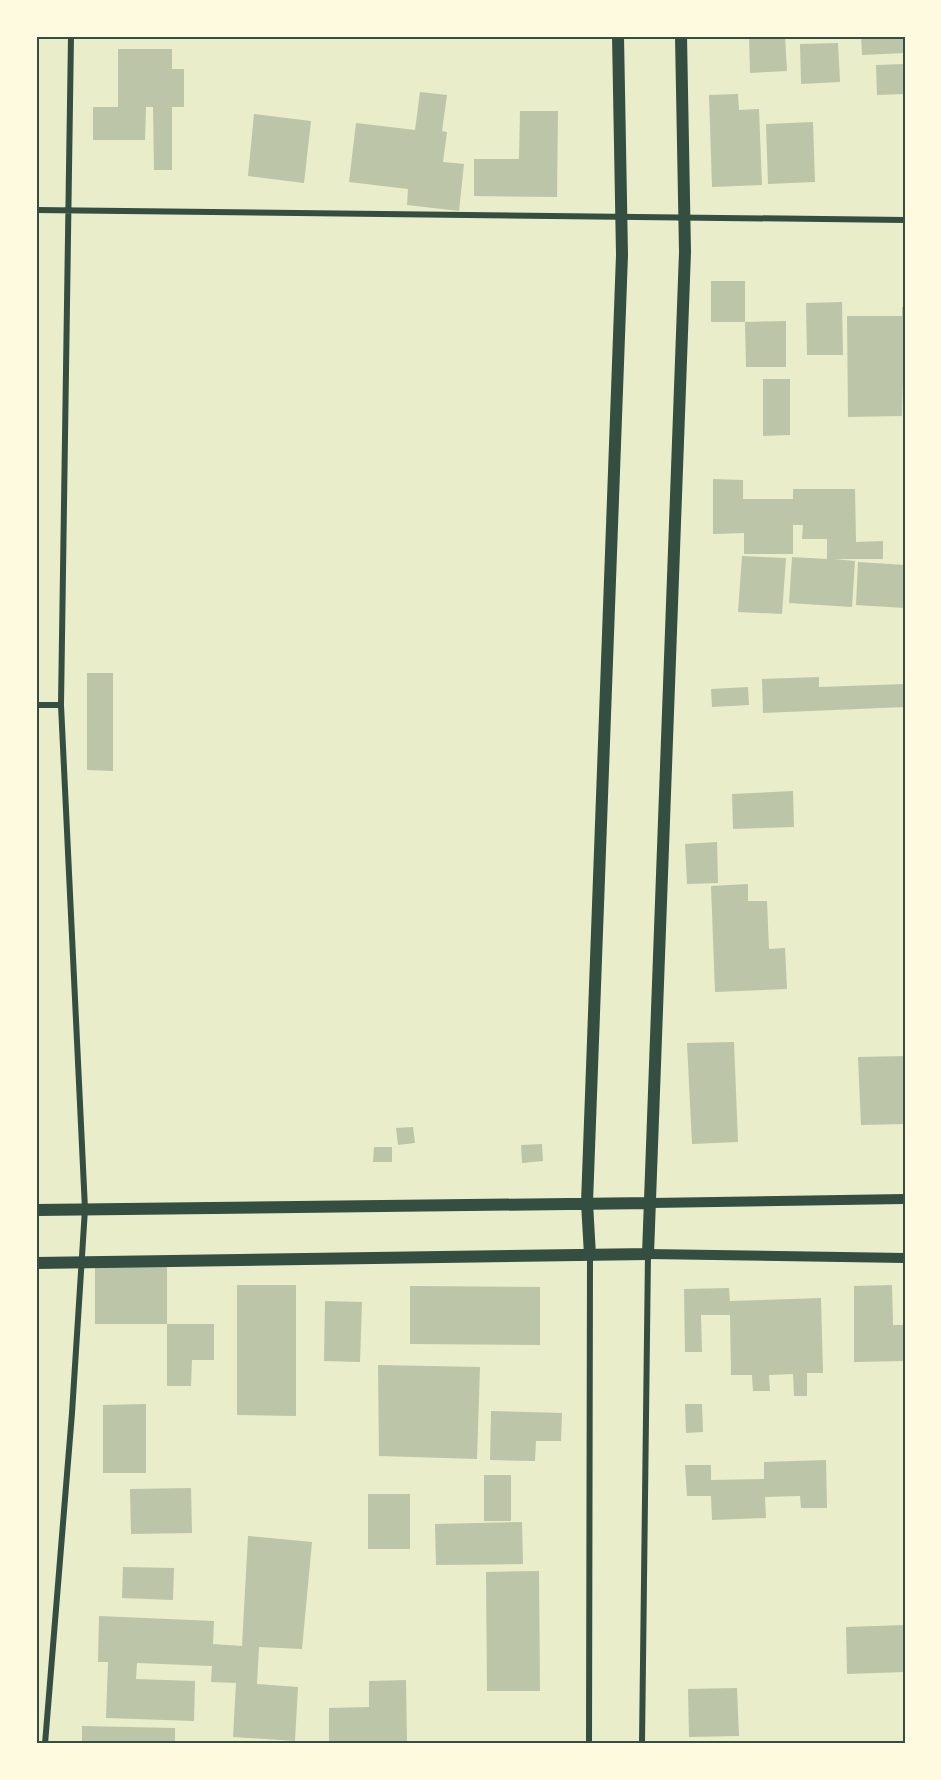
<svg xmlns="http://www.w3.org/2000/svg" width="941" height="1780" font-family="Cabin,sans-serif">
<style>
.building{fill:#bcc5a7}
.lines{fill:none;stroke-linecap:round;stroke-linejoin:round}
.minor{stroke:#344e41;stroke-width:6}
.tertiary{stroke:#344e41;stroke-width:10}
.secondary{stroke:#344e41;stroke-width:12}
.neatline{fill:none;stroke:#344e41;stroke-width:2}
</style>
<rect width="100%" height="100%" fill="#e9edc9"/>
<path class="building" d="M 749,36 L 785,36 L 787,71 L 750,73 Z
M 861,36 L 905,36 L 905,53 L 862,55 Z
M 838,43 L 840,82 L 801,84 L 800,44 Z
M 118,49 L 172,49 L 172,69 L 184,69 L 184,107 L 172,107 L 172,170 L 154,170 L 153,107 L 146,107 L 145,140 L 93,140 L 93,107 L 118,107 Z
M 905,64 L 905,94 L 877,95 L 876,65 Z
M 420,92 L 447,95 L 442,131 L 447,132 L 443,162 L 464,164 L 459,211 L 407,205 L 408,189 L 349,182 L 356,123 L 415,130 Z
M 738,94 L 739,110 L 759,109 L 762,185 L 712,187 L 709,95 Z
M 520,111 L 558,111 L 557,197 L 474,196 L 474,159 L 519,159 Z
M 254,114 L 311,121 L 304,183 L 248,176 Z
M 813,122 L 815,182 L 768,184 L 766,124 Z
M 711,281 L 745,281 L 745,322 L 711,322 Z
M 842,302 L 843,355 L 807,355 L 806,303 Z
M 902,307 L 905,307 L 902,416 L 848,417 L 847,316 L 902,316 Z
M 786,321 L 786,367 L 746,367 L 745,322 Z
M 763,379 L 790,379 L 790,435 L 763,436 Z
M 713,479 L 743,480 L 743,499 L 793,499 L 793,489 L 855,489 L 856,542 L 883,541 L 883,559 L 834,559 L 855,561 L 852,607 L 789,603 L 792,557 L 827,559 L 827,539 L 802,539 L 803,525 L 793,525 L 793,554 L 744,554 L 744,533 L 713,534 Z
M 742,556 L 786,558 L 782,614 L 738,612 Z
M 858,562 L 905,565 L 905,608 L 856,605 Z
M 87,673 L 113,673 L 113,771 L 87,770 Z
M 819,677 L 819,687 L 905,684 L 905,707 L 763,713 L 762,679 Z
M 748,687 L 749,705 L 712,707 L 711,689 Z
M 793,791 L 794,827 L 733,829 L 732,794 Z
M 717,842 L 718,883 L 687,884 L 685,844 Z
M 748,884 L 748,901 L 767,901 L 769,949 L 785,948 L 787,989 L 715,992 L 711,886 Z
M 734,1042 L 738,1142 L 692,1144 L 687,1043 Z
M 905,1056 L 905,1124 L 861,1125 L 858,1057 Z
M 413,1127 L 415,1143 L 398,1145 L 396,1128 Z
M 542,1144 L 543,1161 L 522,1163 L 521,1145 Z
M 374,1147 L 392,1147 L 392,1162 L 373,1162 Z
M 95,1267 L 167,1267 L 167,1324 L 95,1324 Z
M 237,1285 L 296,1285 L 296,1416 L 237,1415 Z
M 892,1285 L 893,1325 L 905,1325 L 905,1361 L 854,1362 L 854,1286 Z
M 410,1286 L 540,1287 L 540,1345 L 410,1344 Z
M 729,1288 L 730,1301 L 821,1298 L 823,1373 L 807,1373 L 807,1396 L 794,1396 L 793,1374 L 769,1375 L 770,1391 L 753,1391 L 752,1375 L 731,1375 L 730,1315 L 701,1315 L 702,1352 L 685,1352 L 684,1289 Z
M 325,1301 L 362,1302 L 360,1362 L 324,1361 Z
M 167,1324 L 214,1324 L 214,1360 L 192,1360 L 191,1386 L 167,1386 Z
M 378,1365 L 480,1367 L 477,1459 L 379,1456 Z
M 146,1404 L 146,1473 L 103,1473 L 103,1405 Z
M 685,1404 L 702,1404 L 703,1432 L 686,1433 Z
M 491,1411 L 562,1413 L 561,1441 L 536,1441 L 535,1461 L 490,1460 Z
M 826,1460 L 827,1508 L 801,1508 L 800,1496 L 765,1497 L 766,1518 L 712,1520 L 711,1496 L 687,1496 L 685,1465 L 711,1465 L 711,1480 L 764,1479 L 764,1462 Z
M 484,1475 L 511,1475 L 511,1521 L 484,1521 Z
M 191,1488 L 192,1533 L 131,1534 L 130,1489 Z
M 368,1494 L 410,1494 L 410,1549 L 368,1549 Z
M 522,1522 L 523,1564 L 436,1565 L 435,1524 Z
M 248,1536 L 312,1542 L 302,1649 L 259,1647 L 257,1684 L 298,1687 L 295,1741 L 233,1737 L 236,1683 L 211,1682 L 212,1666 L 137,1663 L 136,1679 L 195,1681 L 194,1721 L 106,1718 L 108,1662 L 98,1662 L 99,1616 L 214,1621 L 213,1644 L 242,1646 Z
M 123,1567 L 174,1568 L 173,1600 L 122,1598 Z
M 539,1571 L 540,1691 L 487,1691 L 486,1572 Z
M 905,1625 L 905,1672 L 847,1674 L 846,1627 Z
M 406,1680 L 407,1744 L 329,1744 L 329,1708 L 369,1707 L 369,1681 Z
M 737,1688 L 739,1736 L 689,1737 L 688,1689 Z
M 82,1726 L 175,1728 L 175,1744 L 82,1744 Z"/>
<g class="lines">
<path class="minor" d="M 36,210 L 905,220
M 36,705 L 61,705
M 45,1744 L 72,1413 L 85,1209 L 61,705 L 71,36
M 589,1744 L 590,1255
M 642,1744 L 648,1254"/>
<path class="tertiary" d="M 651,1203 L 905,1199
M 648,1254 L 905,1258"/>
<path class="secondary" d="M 36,1210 L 651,1203
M 590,1255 L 587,1203 L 622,255 L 618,36
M 36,1263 L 648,1254 L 685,252 L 681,36"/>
</g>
<rect width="941" height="1780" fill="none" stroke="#fefae0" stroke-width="75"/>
<rect x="38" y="38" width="866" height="1704" class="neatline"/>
</svg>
